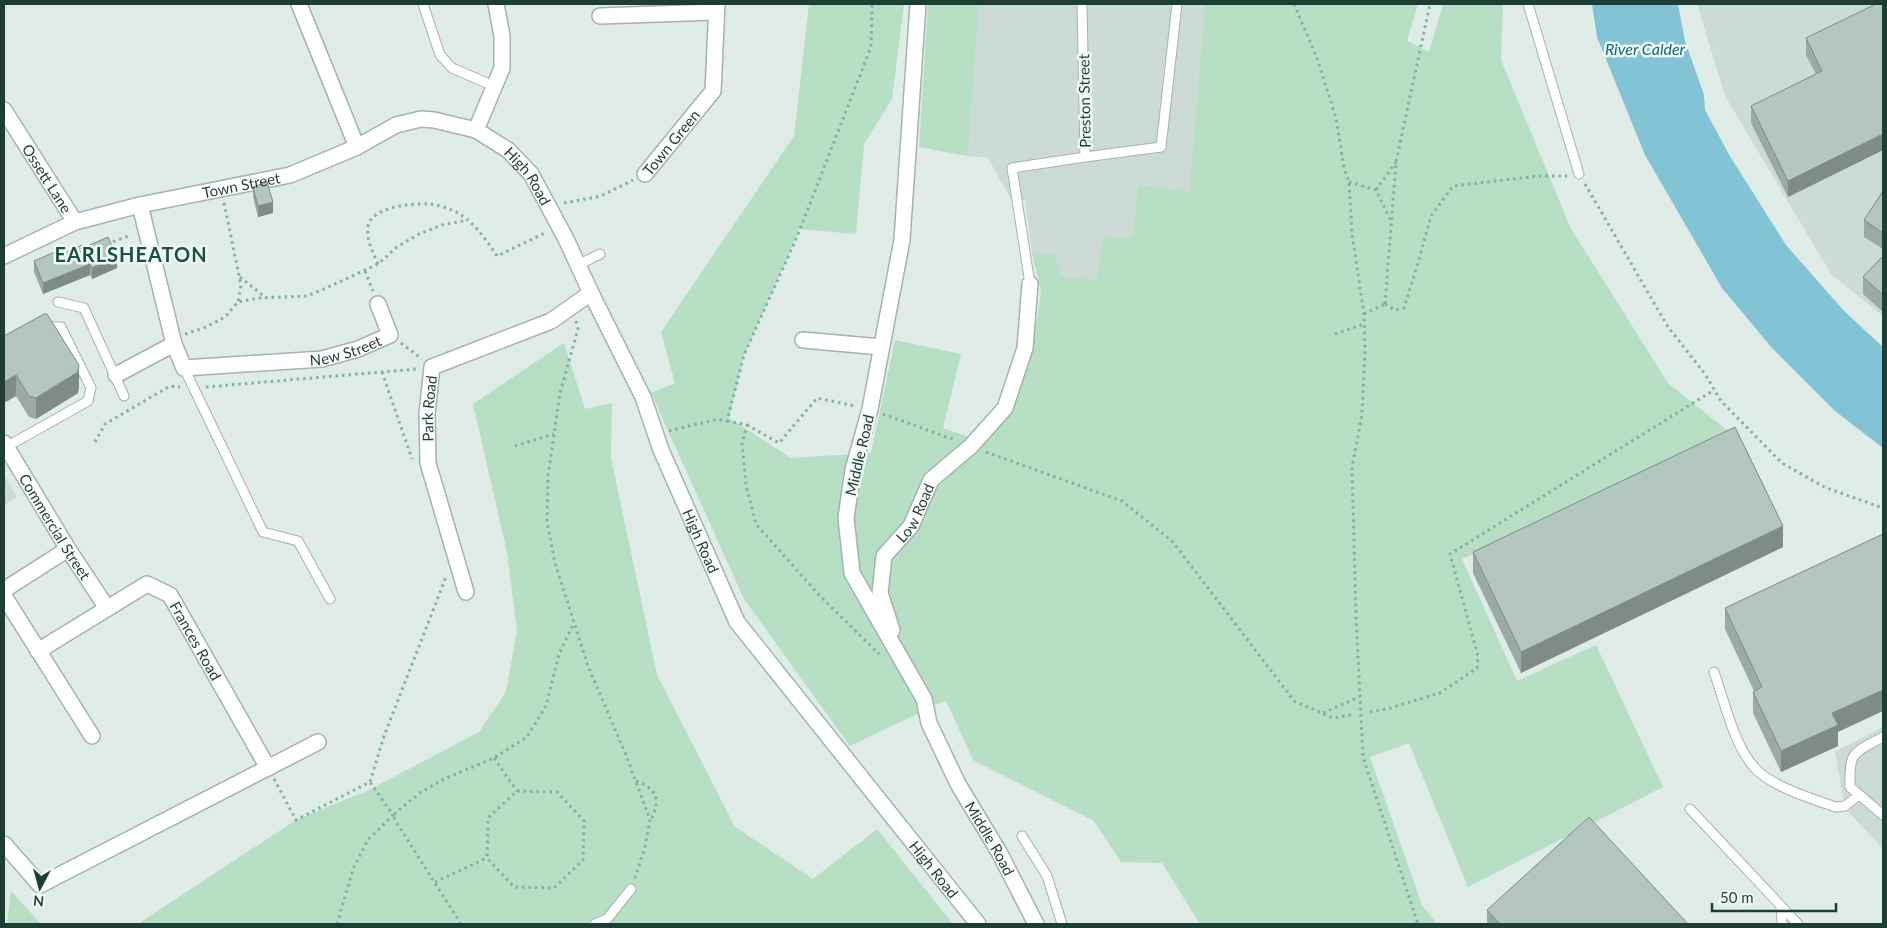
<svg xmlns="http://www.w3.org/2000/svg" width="1887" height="928" font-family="Lato,sans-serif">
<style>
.built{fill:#cddbd6}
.green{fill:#b6dfc3}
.water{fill:#82c4d5}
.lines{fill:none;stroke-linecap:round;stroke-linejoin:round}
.lane-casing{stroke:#a2b4af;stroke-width:11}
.street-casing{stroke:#a2b4af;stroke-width:18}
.secondary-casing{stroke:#9db8b0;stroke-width:18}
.path{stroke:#7db2a4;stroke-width:3;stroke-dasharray:2.5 4;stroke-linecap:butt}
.lane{stroke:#fff;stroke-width:9}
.street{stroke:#fff;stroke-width:15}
.secondary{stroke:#fff;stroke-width:15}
.wall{fill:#9baaa5}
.shaded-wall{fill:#7e8b86}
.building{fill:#b4c6c0;stroke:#7e8b86}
.labels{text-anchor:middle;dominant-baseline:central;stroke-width:5;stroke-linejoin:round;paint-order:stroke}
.street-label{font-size:15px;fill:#1f3d37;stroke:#f0f8f4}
.water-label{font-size:16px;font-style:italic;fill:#15657d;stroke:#f0f8f4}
.district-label{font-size:20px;font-weight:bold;letter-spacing:1px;fill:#195046;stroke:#f0f8f4}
</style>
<rect width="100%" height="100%" fill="#dfece7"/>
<path class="built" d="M 979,4 L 1205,4 L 1189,192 L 1132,239 L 1098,279 L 1061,277 L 1055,254 L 1032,253 L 1025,200 L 1012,201 L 988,158 L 968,156 Z
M 1697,4 L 1883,4 L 1883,316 L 1831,274 L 1725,96 Z
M 4,475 L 17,497 L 4,505 Z
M 1883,727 L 1883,849 L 1845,808 L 1835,752 Z"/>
<path class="green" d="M 809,4 L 904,4 L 892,99 L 864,144 L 856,234 L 800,229 L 744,355 L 729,418 L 791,458 L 871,453 L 895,340 L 961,354 L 943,428 L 985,443 L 1012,411 L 1033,346 L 1041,292 L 1032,253 L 1055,254 L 1062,277 L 1097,279 L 1103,237 L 1132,238 L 1139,185 L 1189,192 L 1205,4 L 1418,4 L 1407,41 L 1429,52 L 1443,4 L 1503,4 L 1501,60 L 1571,229 L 1668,383 L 1738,439 L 1462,559 L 1517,681 L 1596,645 L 1663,787 L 1468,887 L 1409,743 L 1370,757 L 1422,905 L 1437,924 L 1200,924 L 1162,863 L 1121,862 L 1094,821 L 973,760 L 946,700 L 850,746 L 744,599 L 651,393 L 675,383 L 661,332 L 794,136 Z
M 928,4 L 979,4 L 968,156 L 919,147 Z
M 564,343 L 585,409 L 612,403 L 611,458 L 657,675 L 735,827 L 813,879 L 877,829 L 953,924 L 138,924 L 296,820 L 369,790 L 479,732 L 506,692 L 517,631 L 507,552 L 473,404 Z
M 11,891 L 41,924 L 7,924 Z"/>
<path class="water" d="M 1592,4 L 1678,4 L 1685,41 L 1704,95 L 1705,110 L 1731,158 L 1786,245 L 1844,311 L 1883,347 L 1883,448 L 1835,411 L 1772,348 L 1722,288 L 1645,155 L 1597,37 Z"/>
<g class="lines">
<defs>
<path id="lane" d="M 423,4 L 440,55 L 452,68 L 496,87
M 1528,4 L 1579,174
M 1085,157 L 1161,147 L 1177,4
M 578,265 L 600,254
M 1030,284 L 1012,168 L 1085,157 L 1082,4
M 58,302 L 84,308 L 124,396
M 184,368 L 263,532 L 298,541 L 330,599
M 6,447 L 88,401 L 91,388 L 61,327 L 45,327
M 1714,672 C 1724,700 1734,745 1754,767 C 1770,786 1812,799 1836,807 L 1845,806 L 1859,795
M 1883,737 C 1853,754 1849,750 1850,787 L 1883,815
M 1690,809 L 1798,924
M 1022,836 L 1047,876 L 1062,924
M 1781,906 L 1782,924
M 595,924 L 607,919 L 631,889"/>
<g id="street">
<path d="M 299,4 L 357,147"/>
<path id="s1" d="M 918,4 L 902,240 L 870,409 L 853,470 L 846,518 L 852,573 L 924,699 L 929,723 L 958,784 L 999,852 L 1036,924"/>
<path d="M 600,16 L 716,12"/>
<path d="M 476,130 L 502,68 L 502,36 L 496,4"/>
<path id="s2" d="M 645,174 L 713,91 L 717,4"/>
<path id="s3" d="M 140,205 L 174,344 L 184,368 L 322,359 L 358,349 L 390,335 L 378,304"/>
<path d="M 803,340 L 881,347"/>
<path d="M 116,375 L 174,344"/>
<path id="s4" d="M 4,443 L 68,549 L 107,608"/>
<path d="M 4,590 L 68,549"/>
<path id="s5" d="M 466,592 L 428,463 L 427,414 L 432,367 L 551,321 L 591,293"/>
<path d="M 4,596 L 92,736"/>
<path id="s6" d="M 892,630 L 880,593 L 884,556 L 911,526 L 931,480 L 971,446 L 1005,408 L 1025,348 L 1030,284"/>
<path id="s7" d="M 38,651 L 147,584 L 170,595 L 268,768"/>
<path d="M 4,844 L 40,885 L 318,742"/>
</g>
<g id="secondary">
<path id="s8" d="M 4,110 L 75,222"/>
<path id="s9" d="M 4,256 L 75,222 L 140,205 L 290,175 L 357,147 L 396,125 L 421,119 L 434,120 L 476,130 L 508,150 L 531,174 L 566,239 L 591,293 L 643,397 L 661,450 L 737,622 L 978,924"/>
</g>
</defs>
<use href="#lane" class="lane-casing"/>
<use href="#street" class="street-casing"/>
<use href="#secondary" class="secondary-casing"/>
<path class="path" d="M 1294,4 L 1317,58 L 1336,118 L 1344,168 L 1349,182 L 1352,234 L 1364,314 L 1365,350 L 1362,414 L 1352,468 L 1356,616 L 1363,757 L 1418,924
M 1349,182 L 1376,190 L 1391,221
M 1585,184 L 1668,327 L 1705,374 L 1721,401 L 1782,463 L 1824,487 L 1883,508
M 1376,190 L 1396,162
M 224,203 L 241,285 L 238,302
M 564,203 L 601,196 L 633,180
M 107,244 L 131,235
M 378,264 C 373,252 366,240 368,227 C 370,207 412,203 428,204 C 437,204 450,209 458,213 C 475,223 486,240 497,256 L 545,233
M 365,271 L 373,291
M 240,277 L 266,298
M 1385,304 L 1395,310 L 1404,308 L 1418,263 L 1431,216 L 1453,186 L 1539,176 L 1567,176
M 1385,304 L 1396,162 L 1430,4
M 1364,314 L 1385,304
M 576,321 L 578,329 L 560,393 L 548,476 L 547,522 L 555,563 L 588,666 L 626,755 L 650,820 L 645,847 L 635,878
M 185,334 L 206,327 L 225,317 L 238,302 L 258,298 L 307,296 L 324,289 L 378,264 L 397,247 L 419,234 L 442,225 L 468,220
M 1335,334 L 1364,324
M 401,343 L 422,359
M 382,372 L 412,459
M 206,387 L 417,369
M 883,414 L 955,440
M 727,421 L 747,425 L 742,443 L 746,485 L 756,524 L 819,595 L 879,654
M 747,425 L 779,443 L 817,398 L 855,406
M 669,431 L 718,419 L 727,421 L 744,355 L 797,237 L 871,47 L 872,4
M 95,442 L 105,424 L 170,386 L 180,387
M 515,446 L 554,434
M 986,452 L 1122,501 L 1173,542 L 1294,701 L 1333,718 L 1351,715
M 1370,712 L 1390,708 L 1440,693 L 1477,668 L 1478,656 L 1450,554 L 1714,390
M 1323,713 L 1359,697
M 494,758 L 517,791
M 274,779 L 296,820 L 370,782 L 384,736 L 446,577
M 636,781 C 658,789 660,800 651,820
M 517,791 L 557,792 L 584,821 L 583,860 L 554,888 L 514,887 L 487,858 L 488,818 Z
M 435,882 L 487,858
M 337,924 L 353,869 L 367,841 L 393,815 L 370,782
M 461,924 L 396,822 L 393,815 L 421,792 L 444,779 L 494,758 L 527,737 L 546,706 L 559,654 L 574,623"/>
<use href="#lane" class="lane"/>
<use href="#street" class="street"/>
<use href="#secondary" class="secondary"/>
</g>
<path class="wall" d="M 1883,4 L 1883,150 L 1788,197 L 1751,123 L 1751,106 L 1816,74 L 1806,55 L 1806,38 Z
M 253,187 L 273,213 L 258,217 L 253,197 Z
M 1883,191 L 1883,249 L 1864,237 L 1864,220 Z
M 83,248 L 117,268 L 92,279 L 90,275 L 43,294 L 34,272 L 34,261 Z
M 1883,256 L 1883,312 L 1863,294 L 1863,277 Z
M 4,336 L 79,386 L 78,393 L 36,419 L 29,417 L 16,396 L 4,403 Z
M 1783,547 L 1521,673 L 1473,573 L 1473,552 Z
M 1725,608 L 1838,732 L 1838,746 L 1781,772 L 1753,713 L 1753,692 L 1754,691 L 1725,629 Z
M 1487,910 L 1688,924 L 1487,924 Z"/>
<path class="shaded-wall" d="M 1883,134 L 1883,150 L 1788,197 L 1788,181 Z
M 273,202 L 273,213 L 258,217 L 258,206 Z
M 117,257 L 117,268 L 92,279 L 92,268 Z
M 90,264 L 90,275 L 43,294 L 43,283 Z
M 79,365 L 79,386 L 78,393 L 36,419 L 36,398 Z
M 16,375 L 16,396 L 4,403 L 4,382 Z
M 1783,526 L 1783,547 L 1521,673 L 1521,652 Z
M 1883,690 L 1883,711 L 1838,732 L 1838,746 L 1781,772 L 1781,751 L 1832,713 Z"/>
<path class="building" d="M 1876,4 L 1883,4 L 1883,134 L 1788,181 L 1751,106 L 1822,71 L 1806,38 Z
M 267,182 L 273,202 L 258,206 L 253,187 Z
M 1883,191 L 1883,233 L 1864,220 Z
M 108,237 L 117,257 L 92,268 L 90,264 L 43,283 L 34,261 L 57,251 L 59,255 L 82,245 L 83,248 Z
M 1883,256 L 1883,295 L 1863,277 Z
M 44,314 L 47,314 L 79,365 L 78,372 L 36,398 L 29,396 L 16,375 L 4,382 L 4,336 Z
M 1735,427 L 1783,526 L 1521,652 L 1473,552 Z
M 1883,534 L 1883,690 L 1832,713 L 1838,725 L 1781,751 L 1753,692 L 1762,687 L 1725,608 Z
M 1589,817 L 1688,924 L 1500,924 L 1487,910 Z"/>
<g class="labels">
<g class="street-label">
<text transform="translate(1084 101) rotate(-91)">Preston Street</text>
<text stroke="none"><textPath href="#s2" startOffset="41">Town Green</textPath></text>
<text stroke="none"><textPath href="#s9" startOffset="569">High Road</textPath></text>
<text stroke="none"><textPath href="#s8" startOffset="81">Ossett Lane</textPath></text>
<text stroke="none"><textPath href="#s9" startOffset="249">Town Street</textPath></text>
<text stroke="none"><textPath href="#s3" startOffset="332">New Street</textPath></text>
<text stroke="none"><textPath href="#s5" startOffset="189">Park Road</textPath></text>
<text transform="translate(859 455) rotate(-77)">Middle Road</text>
<text stroke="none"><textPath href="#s6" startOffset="130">Low Road</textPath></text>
<text stroke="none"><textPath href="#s4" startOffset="98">Commercial Street</textPath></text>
<text stroke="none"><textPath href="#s9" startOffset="974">High Road</textPath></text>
<text stroke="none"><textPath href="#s7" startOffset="206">Frances Road</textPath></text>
<text stroke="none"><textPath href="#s1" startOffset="876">Middle Road</textPath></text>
<text stroke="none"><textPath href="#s9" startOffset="1379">High Road</textPath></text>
</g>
<g class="water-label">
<text x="1645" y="48">River Calder</text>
</g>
<g class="district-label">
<text x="131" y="254">EARLSHEATON</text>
</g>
</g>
<rect width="1887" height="928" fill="none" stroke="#1f3d37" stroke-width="10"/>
<g transform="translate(40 888) rotate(186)" stroke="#f0f8f4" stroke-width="4" paint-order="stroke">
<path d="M0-4L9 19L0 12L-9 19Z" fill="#1f3d37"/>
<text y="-8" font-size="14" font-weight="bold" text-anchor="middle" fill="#1f3d37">N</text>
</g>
<path d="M1712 903v8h124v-8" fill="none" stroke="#1f3d37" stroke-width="2.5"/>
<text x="1720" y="903" font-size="15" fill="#1f3d37" stroke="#f0f8f4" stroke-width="4" paint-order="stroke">50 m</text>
</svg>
